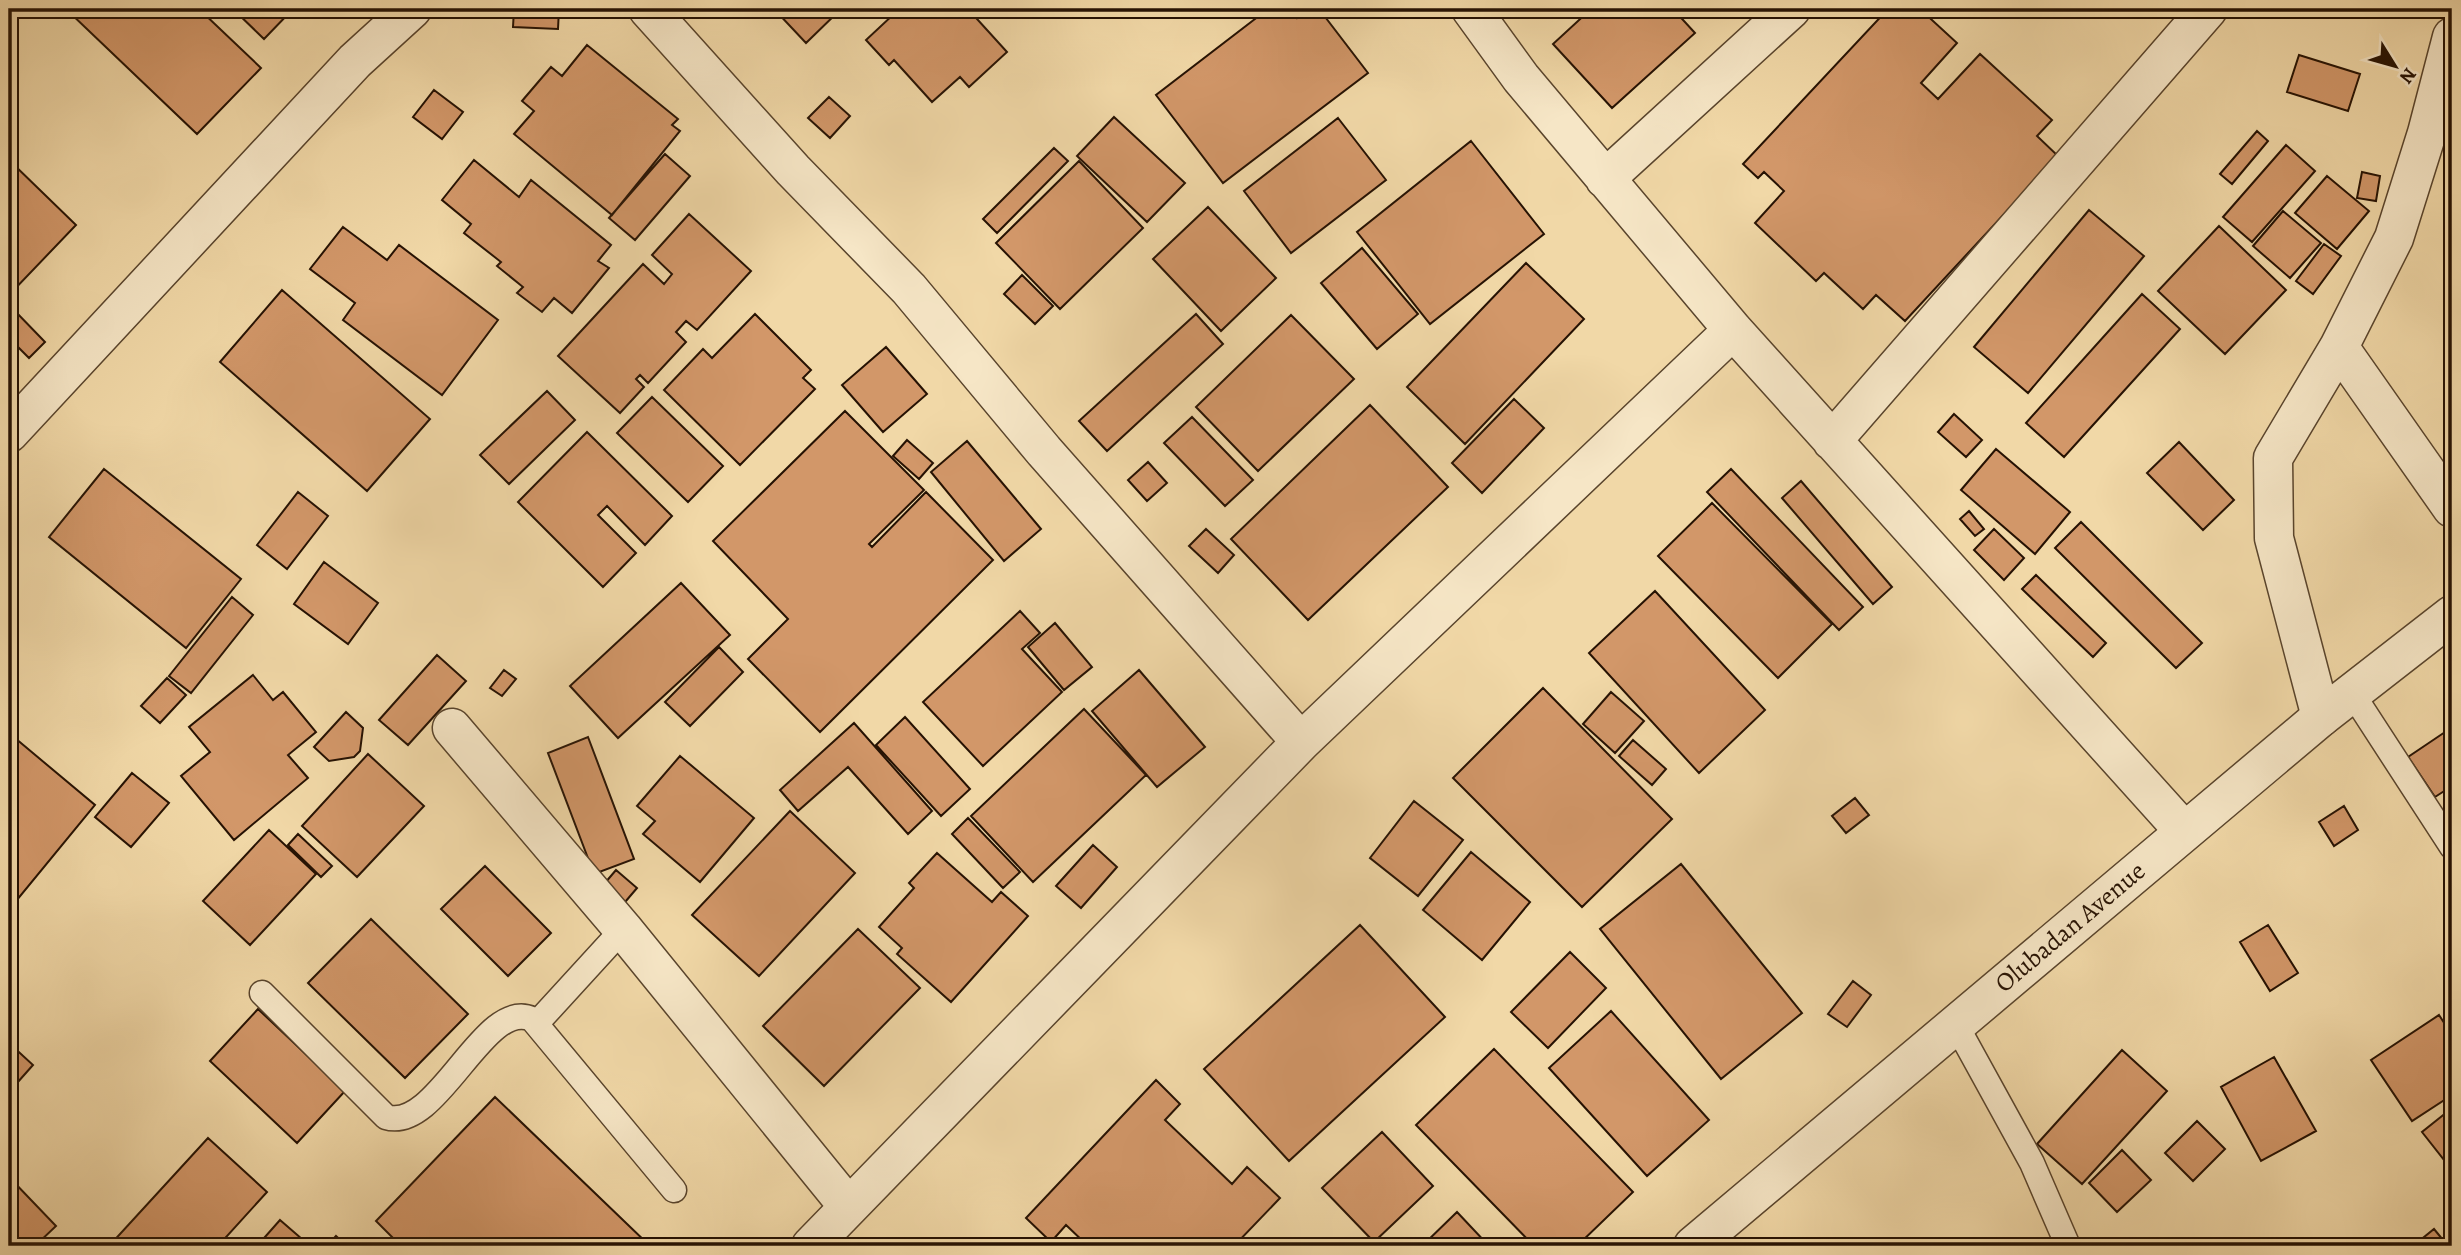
<svg xmlns="http://www.w3.org/2000/svg" width="2461" height="1255" font-family="Alegreya,serif">
<style>
.building{fill:#d29769;stroke:#261203;stroke-width:2}
.lines{fill:none;stroke-linecap:round;stroke-linejoin:round}
.service-casing{stroke:#59442c;stroke-width:27}
.minor-casing{stroke:#59442c;stroke-width:41}
.tertiary-casing{stroke:#59442c;stroke-width:41}
.service{stroke:#f6e6c6;stroke-width:24}
.minor{stroke:#f6e6c6;stroke-width:38}
.tertiary{stroke:#f6e6c6;stroke-width:38}
.labels{text-anchor:middle;dominant-baseline:central;stroke-width:5;stroke-linejoin:round;paint-order:stroke}
.street-label{font-size:26px;fill:#261203;stroke:#f6e6c6}
</style>
<rect width="100%" height="100%" fill="#f1d8a7"/>
<filter id="stains"><feTurbulence type="fractalNoise" baseFrequency=".00286" numOctaves="4"/><feColorMatrix values="0 0 0 0 .2 0 0 0 0 .09 0 0 0 0 .02 0 0 0 .5 -.17"/></filter>
<radialGradient id="worn" r=".72"><stop offset=".6" stop-color="#630" stop-opacity="0"/><stop offset="1" stop-color="#630" stop-opacity=".3"/></radialGradient>
<path class="building" d="M 9,9 L 23,9 L 9,23 Z
M 199,9 L 261,68 L 197,134 L 67,10 Z
M 233,9 L 293,9 L 264,39 Z
M 514,9 L 559,9 L 558,29 L 513,27 Z
M 774,9 L 841,9 L 806,43 Z
M 891,9 L 968,9 L 1007,52 L 969,87 L 960,77 L 932,102 L 894,60 L 889,65 L 866,40 L 895,13 Z
M 1268,9 L 1290,9 L 1297,18 L 1309,9 L 1319,9 L 1368,73 L 1223,183 L 1156,95 Z
M 1591,9 L 1673,9 L 1695,33 L 1612,108 L 1553,44 Z
M 1888,9 L 1920,9 L 1957,43 L 1921,83 L 1938,99 L 1980,54 L 2052,120 L 2037,136 L 2058,156 L 1905,321 L 1876,295 L 1863,309 L 1824,273 L 1816,281 L 1755,223 L 1784,191 L 1764,172 L 1758,178 L 1743,164 Z
M 587,45 L 678,119 L 672,125 L 680,131 L 612,215 L 514,134 L 534,111 L 522,101 L 551,67 L 562,76 Z
M 2299,55 L 2360,74 L 2348,111 L 2287,92 Z
M 434,90 L 463,112 L 442,139 L 413,117 Z
M 829,97 L 850,116 L 830,138 L 808,118 Z
M 1114,117 L 1185,183 L 1147,222 L 1077,156 Z
M 1338,118 L 1386,180 L 1291,253 L 1244,191 Z
M 2257,131 L 2268,141 L 2232,184 L 2220,174 Z
M 1471,141 L 1544,234 L 1430,324 L 1357,232 Z
M 2286,145 L 2315,171 L 2252,242 L 2223,217 Z
M 1054,148 L 1068,161 L 997,233 L 983,219 Z
M 665,154 L 690,176 L 635,240 L 609,218 Z
M 9,160 L 76,225 L 9,295 Z
M 474,160 L 519,197 L 531,180 L 611,245 L 598,261 L 609,268 L 572,313 L 554,298 L 542,312 L 517,293 L 523,287 L 497,266 L 501,262 L 464,233 L 471,224 L 442,200 Z
M 1079,161 L 1143,228 L 1060,309 L 996,243 Z
M 2362,172 L 2380,176 L 2376,201 L 2357,198 Z
M 2327,176 L 2369,211 L 2337,249 L 2295,213 Z
M 1208,207 L 1276,278 L 1221,331 L 1153,259 Z
M 2089,210 L 2144,256 L 2028,393 L 1974,347 Z
M 2283,211 L 2321,243 L 2290,278 L 2253,246 Z
M 689,214 L 751,271 L 697,330 L 686,321 L 676,332 L 686,342 L 648,383 L 640,375 L 636,379 L 644,387 L 620,413 L 558,356 L 643,264 L 664,284 L 672,274 L 652,255 Z
M 2219,226 L 2286,290 L 2225,354 L 2158,291 Z
M 343,227 L 387,260 L 399,245 L 498,320 L 442,395 L 343,320 L 355,303 L 310,269 Z
M 2324,244 L 2341,256 L 2313,294 L 2296,281 Z
M 1362,248 L 1418,314 L 1377,349 L 1321,283 Z
M 1526,263 L 1584,319 L 1465,444 L 1407,387 Z
M 1022,275 L 1053,306 L 1035,324 L 1004,294 Z
M 282,290 L 430,419 L 367,491 L 220,362 Z
M 2142,294 L 2180,329 L 2064,457 L 2026,423 Z
M 14,310 L 45,342 L 29,358 L 9,338 L 9,315 Z
M 755,314 L 811,370 L 803,378 L 815,389 L 740,465 L 664,390 L 703,349 L 712,358 Z
M 1196,314 L 1223,344 L 1107,451 L 1079,421 Z
M 1291,315 L 1354,379 L 1258,471 L 1196,407 Z
M 886,347 L 927,394 L 883,432 L 842,385 Z
M 547,391 L 575,420 L 509,484 L 480,455 Z
M 652,397 L 723,466 L 688,502 L 617,433 Z
M 1514,399 L 1544,428 L 1482,493 L 1452,463 Z
M 1370,405 L 1448,487 L 1308,620 L 1231,539 Z
M 845,411 L 924,490 L 869,544 L 872,547 L 926,492 L 993,560 L 820,732 L 748,659 L 788,619 L 713,541 Z
M 1954,414 L 1982,440 L 1966,457 L 1938,432 Z
M 1192,417 L 1253,480 L 1225,506 L 1164,443 Z
M 587,432 L 672,516 L 645,545 L 607,506 L 598,515 L 636,553 L 603,587 L 518,502 Z
M 907,440 L 933,463 L 919,479 L 893,456 Z
M 967,441 L 1041,529 L 1004,561 L 931,472 Z
M 2179,442 L 2234,500 L 2203,530 L 2147,473 Z
M 1996,449 L 2070,512 L 2035,554 L 1961,490 Z
M 1148,462 L 1167,483 L 1147,501 L 1128,480 Z
M 104,469 L 241,579 L 186,648 L 49,537 Z
M 1731,469 L 1863,607 L 1839,630 L 1707,492 Z
M 1801,481 L 1892,587 L 1873,604 L 1782,498 Z
M 298,492 L 328,516 L 287,569 L 257,545 Z
M 1712,503 L 1832,624 L 1778,678 L 1658,556 Z
M 1969,511 L 1984,529 L 1975,536 L 1960,519 Z
M 2081,522 L 2202,643 L 2176,668 L 2055,548 Z
M 1206,529 L 1234,555 L 1218,573 L 1189,546 Z
M 1994,529 L 2024,558 L 2004,580 L 1974,550 Z
M 324,562 L 378,603 L 348,644 L 294,604 Z
M 2036,575 L 2106,643 L 2093,657 L 2022,589 Z
M 681,583 L 730,635 L 618,738 L 570,686 Z
M 1655,591 L 1765,710 L 1699,773 L 1589,653 Z
M 232,597 L 253,615 L 191,693 L 169,676 Z
M 1020,611 L 1040,633 L 1022,649 L 1062,692 L 983,766 L 923,702 Z
M 1055,623 L 1092,667 L 1064,690 L 1028,647 Z
M 719,647 L 743,672 L 690,726 L 665,702 Z
M 437,655 L 466,681 L 408,745 L 379,720 Z
M 504,670 L 516,679 L 502,696 L 490,688 Z
M 1139,670 L 1205,747 L 1157,787 L 1092,711 Z
M 253,675 L 273,700 L 283,692 L 316,732 L 288,755 L 308,778 L 234,840 L 181,776 L 210,752 L 189,727 Z
M 167,678 L 186,695 L 160,723 L 141,706 Z
M 1543,688 L 1672,819 L 1582,907 L 1453,778 Z
M 1611,692 L 1644,721 L 1615,753 L 1583,724 Z
M 1084,709 L 1146,775 L 1033,882 L 971,816 Z
M 346,712 L 363,728 L 360,751 L 354,757 L 329,761 L 314,747 Z
M 905,717 L 970,789 L 941,816 L 876,745 Z
M 854,723 L 932,811 L 908,834 L 848,767 L 798,811 L 780,790 Z
M 2451,728 L 2452,786 L 2435,797 L 2408,757 Z
M 9,733 L 95,805 L 12,906 L 9,903 Z
M 588,737 L 634,859 L 594,874 L 548,753 Z
M 1633,740 L 1666,769 L 1652,785 L 1619,756 Z
M 368,754 L 424,806 L 357,877 L 302,826 Z
M 680,756 L 754,818 L 700,882 L 643,834 L 655,821 L 637,806 Z
M 132,773 L 169,803 L 131,847 L 95,817 Z
M 1855,798 L 1869,815 L 1846,833 L 1832,816 Z
M 1414,801 L 1463,840 L 1418,896 L 1370,858 Z
M 2344,806 L 2358,830 L 2334,846 L 2319,822 Z
M 790,811 L 855,873 L 759,976 L 692,915 Z
M 968,818 L 1020,872 L 1003,888 L 952,834 Z
M 269,830 L 316,874 L 250,945 L 203,901 Z
M 298,834 L 332,866 L 321,877 L 288,845 Z
M 1093,845 L 1117,867 L 1081,908 L 1056,886 Z
M 1471,852 L 1530,902 L 1482,960 L 1423,910 Z
M 937,853 L 992,902 L 1001,892 L 1028,916 L 951,1002 L 897,954 L 902,948 L 879,927 L 914,888 L 909,883 Z
M 1681,864 L 1802,1013 L 1721,1079 L 1600,929 Z
M 485,866 L 551,933 L 508,976 L 441,909 Z
M 616,870 L 637,888 L 620,908 L 599,890 Z
M 371,919 L 468,1014 L 405,1078 L 308,983 Z
M 1360,925 L 1445,1017 L 1289,1161 L 1204,1069 Z
M 2268,925 L 2298,973 L 2270,991 L 2240,942 Z
M 858,929 L 920,988 L 824,1086 L 763,1026 Z
M 1570,952 L 1606,988 L 1548,1048 L 1511,1012 Z
M 1853,981 L 1871,995 L 1847,1027 L 1828,1014 Z
M 258,1009 L 345,1091 L 297,1143 L 210,1061 Z
M 1611,1011 L 1709,1120 L 1647,1176 L 1549,1068 Z
M 2439,1015 L 2452,1035 L 2452,1095 L 2412,1121 L 2371,1060 Z
M 9,1043 L 33,1065 L 9,1092 Z
M 1494,1049 L 1633,1192 L 1577,1246 L 1534,1246 L 1416,1125 Z
M 2122,1050 L 2167,1091 L 2082,1184 L 2037,1144 Z
M 2274,1057 L 2316,1131 L 2261,1161 L 2221,1087 Z
M 1156,1080 L 1180,1104 L 1165,1120 L 1232,1184 L 1247,1167 L 1280,1198 L 1234,1246 L 1088,1246 L 1066,1225 L 1051,1242 L 1026,1218 Z
M 495,1097 L 650,1246 L 401,1246 L 376,1221 Z
M 2452,1108 L 2452,1170 L 2422,1132 Z
M 2197,1121 L 2225,1149 L 2193,1181 L 2165,1153 Z
M 1382,1132 L 1433,1186 L 1374,1242 L 1322,1188 Z
M 208,1138 L 267,1192 L 218,1246 L 109,1246 Z
M 2122,1150 L 2151,1180 L 2117,1212 L 2089,1183 Z
M 9,1177 L 56,1226 L 35,1246 L 9,1246 Z
M 1457,1212 L 1489,1246 L 1422,1246 Z
M 280,1220 L 310,1246 L 257,1246 Z
M 2434,1229 L 2448,1246 L 2413,1246 Z
M 336,1236 L 347,1246 L 327,1246 Z"/>
<g class="lines">
<defs>
<path id="service" d="M 2352,693 L 2452,847
M 262,993 L 386,1117 C 438,1133 484,997 532,1019 L 674,1190
M 537,1023 L 623,929
M 1955,1023 L 2032,1163 L 2068,1246"/>
<path id="minor" d="M 648,9 L 793,170 L 909,289 L 1044,451 L 1301,742
M 1471,9 L 1521,78 L 1733,330 L 2184,831
M 1605,179 L 1791,9
M 2339,347 L 2452,508
M 9,433 L 355,61 L 412,9
M 1832,441 L 2208,9
M 2321,717 L 2274,538 L 2273,458 L 2339,347 L 2394,238 L 2427,133 L 2452,37
M 452,728 L 623,929 L 848,1206
M 811,1246 L 1301,742 L 1733,330"/>
<path id="tertiary" d="M 1693,1246 L 2321,717 L 2452,615"/>
</defs>
<use href="#service" class="service-casing"/>
<use href="#minor" class="minor-casing"/>
<use href="#tertiary" class="tertiary-casing"/>
<use href="#service" class="service"/>
<use href="#minor" class="minor"/>
<use href="#tertiary" class="tertiary"/>
</g>
<g class="labels">
<g class="street-label">
<text transform="translate(2070 927) rotate(-40)">Olubadan Avenue</text>
</g>
</g>
<rect width="2461" height="1255" fill="none" stroke="#f1d8a7" stroke-width="35"/>
<rect x="10" y="10" width="2440" height="1234" fill="none" stroke="#261203" stroke-width="3.5"/>
<rect x="18" y="18" width="2426" height="1220" fill="none" stroke="#261203" stroke-width="2"/>
<g transform="translate(2395 66) rotate(127)" stroke="#f6e6c6" stroke-width="5" paint-order="stroke">
<path d="M0-5L12 26L0 18L-12 26Z" fill="#261203"/>
<text y="-10" font-size="19" font-weight="bold" text-anchor="middle" fill="#261203">N</text>
</g>
<rect width="100%" height="100%" filter="url(#stains)"/>
<rect width="100%" height="100%" fill="url(#worn)"/>
</svg>
